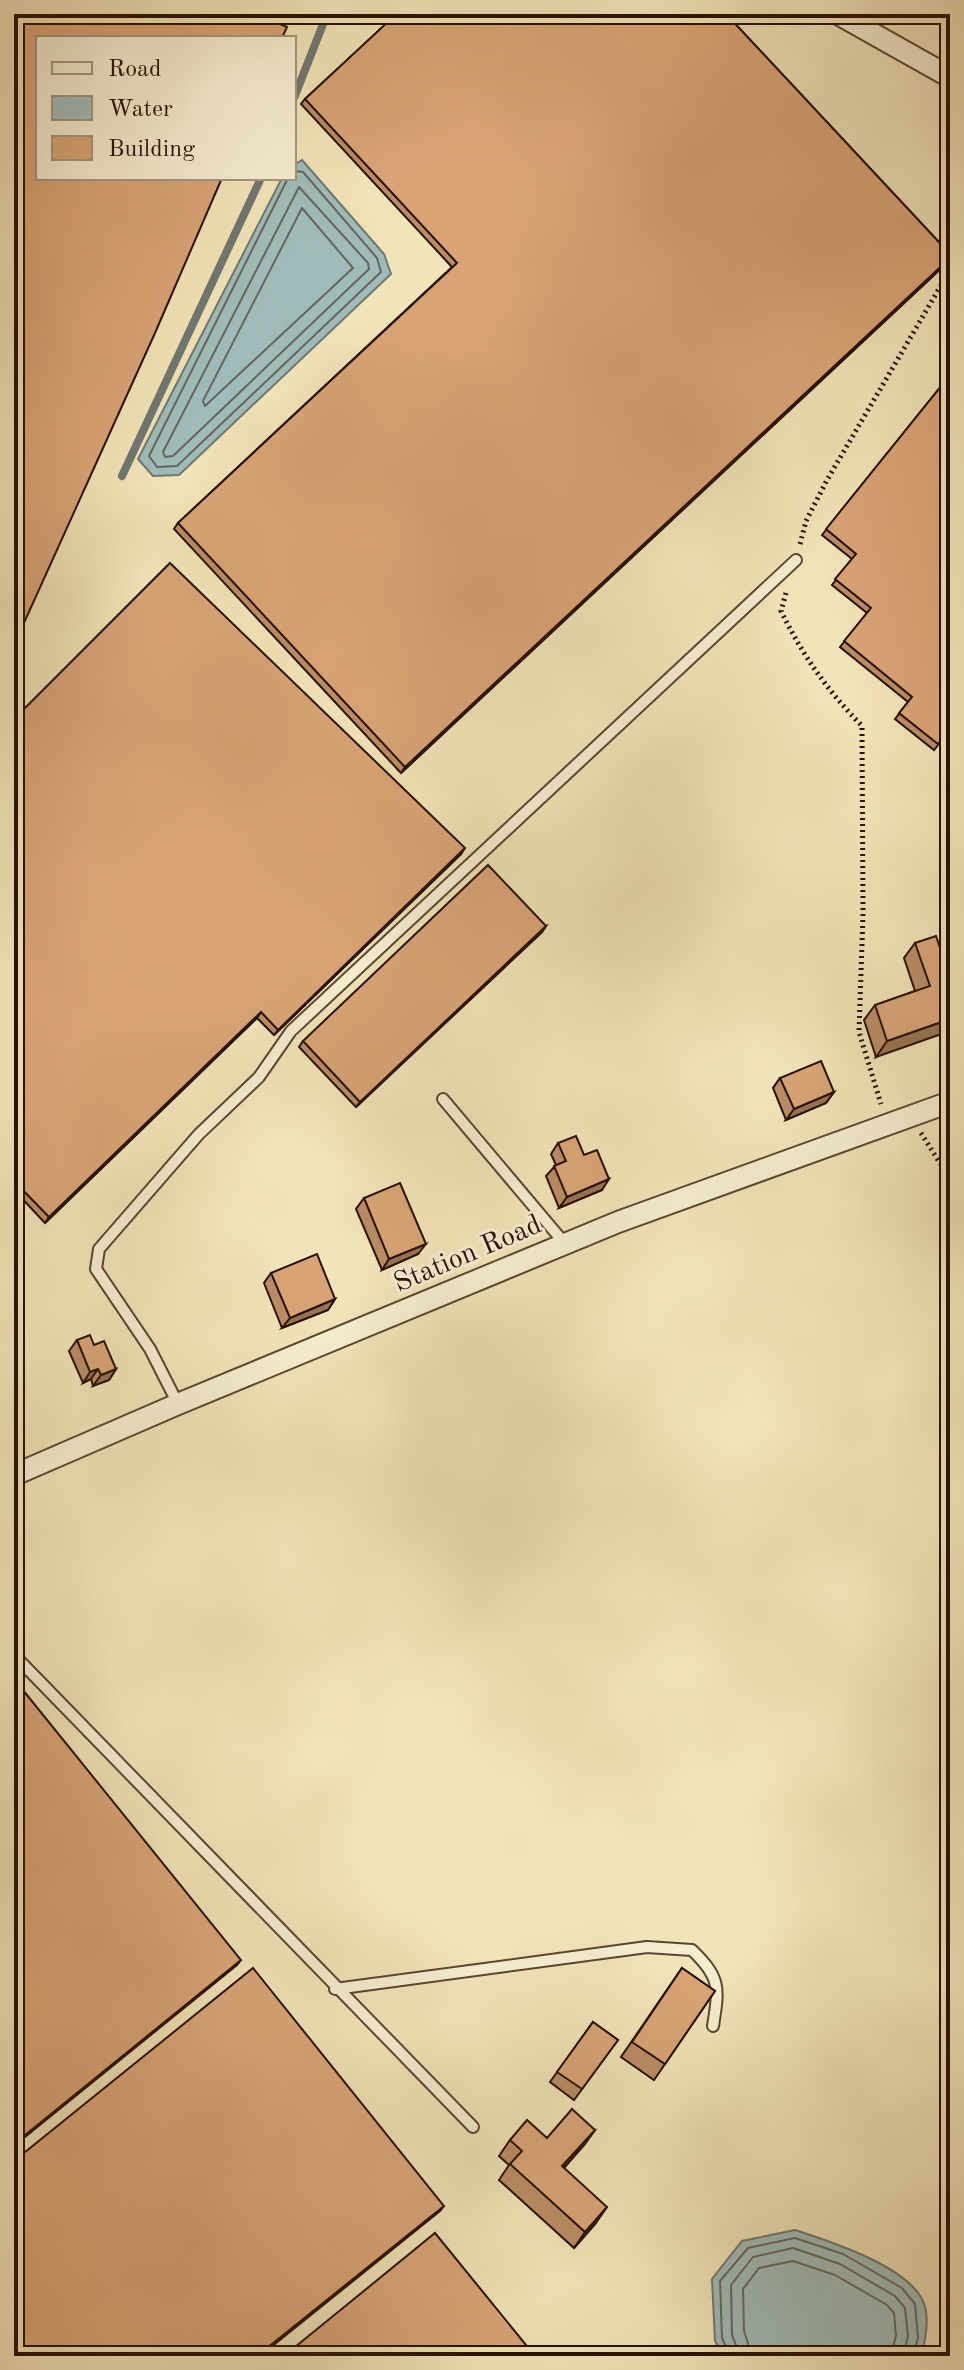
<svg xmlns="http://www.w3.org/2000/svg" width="964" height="2370" font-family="'Old Standard TT',serif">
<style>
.water{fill:#a0bcba;stroke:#707771;stroke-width:2}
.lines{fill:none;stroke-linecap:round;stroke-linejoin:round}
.shore{stroke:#64665e;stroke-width:2}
.stream{stroke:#707771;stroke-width:8}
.service-casing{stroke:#5a4530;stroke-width:14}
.minor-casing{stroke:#5a4530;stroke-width:24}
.path{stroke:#281003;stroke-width:5;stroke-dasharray:2 4;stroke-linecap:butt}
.service{stroke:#f6edd1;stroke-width:10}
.minor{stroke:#f6edd1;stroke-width:20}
.wall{fill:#ba8d65;stroke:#281003;stroke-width:2}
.shaded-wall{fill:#977353;stroke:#281003;stroke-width:2}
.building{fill:#d8a476;stroke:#281003;stroke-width:2}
.labels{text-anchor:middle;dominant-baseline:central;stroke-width:6;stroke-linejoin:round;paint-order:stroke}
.street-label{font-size:28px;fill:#281003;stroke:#f6edd1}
</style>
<rect width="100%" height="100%" fill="#f1e4b8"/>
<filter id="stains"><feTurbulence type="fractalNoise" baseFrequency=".0025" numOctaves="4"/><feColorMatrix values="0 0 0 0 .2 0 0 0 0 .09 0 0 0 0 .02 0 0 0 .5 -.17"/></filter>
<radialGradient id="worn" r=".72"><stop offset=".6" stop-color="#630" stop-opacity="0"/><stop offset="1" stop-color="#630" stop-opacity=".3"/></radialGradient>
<path class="water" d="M 302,160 L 384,254 L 391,274 L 179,475 L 153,476 L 138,459 L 282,178 L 294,178 L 294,165 Z
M 795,2230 C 829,2241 907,2266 923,2301 C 930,2317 926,2341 920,2356 L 724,2356 L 715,2341 L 712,2279 L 742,2241 Z"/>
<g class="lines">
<path class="shore" d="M 288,178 L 149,456 L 157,467 L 177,466 L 381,272 L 377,258 L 303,172 L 294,171
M 299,187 L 368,263 L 369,269 L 173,456 L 165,457 L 163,452 Z
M 302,208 L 353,268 L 205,406 L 203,401 Z
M 730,2356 L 722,2338 L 720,2281 L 748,2248 L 795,2238 L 843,2254 L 902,2288 L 915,2304 L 918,2338 L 913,2356
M 740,2356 L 732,2335 L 731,2285 L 753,2257 L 793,2248 L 840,2264 L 895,2296 L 905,2308 L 908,2336 L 903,2356
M 752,2356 L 744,2331 L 743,2289 L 759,2268 L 793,2261 L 835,2275 L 887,2305 L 894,2313 L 896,2335 L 891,2356"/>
<path class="stream" d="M 294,98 L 327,14
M 122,476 L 261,178"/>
<defs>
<path id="service" d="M 443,1099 L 566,1245
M 178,1404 L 150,1349 L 96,1269 L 99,1249 L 199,1134 L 259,1077 L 291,1031 L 796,560
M 14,1655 L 473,2127
M 335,1989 L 647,1947 L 692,1950 C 721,1978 719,1988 713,2026"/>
<path id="minor" d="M 838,14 L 950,77
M 14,1475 L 178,1404 L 618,1222 L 950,1102"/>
</defs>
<use href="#service" class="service-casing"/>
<use href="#minor" class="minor-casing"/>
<path class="path" d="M 800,544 L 806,521 L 827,480 L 950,270
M 786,593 L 781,611 C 803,656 827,690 862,726 L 863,914 L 859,1032 L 881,1104
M 921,1133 L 950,1179"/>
<use href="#service" class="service"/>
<use href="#minor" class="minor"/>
</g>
<path class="wall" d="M 377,14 L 726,14 L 950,254 L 950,259 L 948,262 L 401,773 L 174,529 L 178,523 L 452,267 L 301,104 L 305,99 L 386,24 Z
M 950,375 L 950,730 L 934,750 L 895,719 L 908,702 L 840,647 L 867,613 L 832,585 L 852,559 L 822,535 Z
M 14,719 L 461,854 L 274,1035 L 257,1018 L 45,1223 L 14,1190 Z
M 546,926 L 542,932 L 356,1107 L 299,1047 L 303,1041 Z
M 915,943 L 950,977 L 876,1057 L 864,1020 L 875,1005 L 915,991 L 904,958 Z
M 780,1078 L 834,1092 L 826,1103 L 786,1120 L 773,1088 Z
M 558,1143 L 584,1155 L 602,1190 L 559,1208 L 546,1176 L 556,1165 L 551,1154 Z
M 364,1198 L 418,1254 L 382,1270 L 356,1209 Z
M 271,1273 L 335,1299 L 328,1310 L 282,1328 L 264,1283 Z
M 77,1340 L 94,1345 L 116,1369 L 109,1380 L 93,1386 L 91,1379 L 83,1383 L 69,1351 Z
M 682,1968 L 715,1991 L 654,2080 L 621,2057 Z
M 593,2022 L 618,2040 L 574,2100 L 550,2082 Z
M 595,2130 L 584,2145 L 564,2168 L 596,2223 L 574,2248 L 499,2180 L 509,2165 L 499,2156 L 510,2140 L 547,2138 Z"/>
<path class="shaded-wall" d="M 950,258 L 948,262 L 401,773 L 405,767 Z
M 465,848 L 461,854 L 274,1035 L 278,1030 Z
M 546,926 L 542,932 L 356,1107 L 360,1102 Z
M 261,1012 L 257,1018 L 45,1223 L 49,1217 Z
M 950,1019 L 950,1031 L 876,1057 L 887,1041 Z
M 834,1092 L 826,1103 L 786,1120 L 794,1109 Z
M 609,1179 L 602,1190 L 559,1208 L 567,1197 Z
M 426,1244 L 418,1254 L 382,1270 L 389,1259 Z
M 335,1299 L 328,1310 L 282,1328 L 290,1318 Z
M 98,1369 L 91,1379 L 83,1383 L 90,1372 Z
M 116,1369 L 109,1380 L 93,1386 L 101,1375 Z
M 241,1960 L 237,1965 L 14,2146 L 14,2144 Z
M 595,2130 L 584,2145 L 551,2182 L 562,2166 Z
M 444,2206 L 440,2211 L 260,2356 L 257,2356 Z
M 607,2207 L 596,2223 L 574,2248 L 585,2232 Z"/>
<path class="building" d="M 14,14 L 257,14 L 287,27 L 282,38 L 38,38 L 38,178 L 222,178 L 155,333 L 14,645 Z
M 386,14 L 726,14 L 950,254 L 950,258 L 405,767 L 178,523 L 457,263 L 305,99 L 391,19 Z
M 950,375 L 950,729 L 938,744 L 899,713 L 912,697 L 844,641 L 871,608 L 835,579 L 856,554 L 826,529 Z
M 170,563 L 465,848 L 278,1030 L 261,1012 L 49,1217 L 14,1181 L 14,719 Z
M 488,865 L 546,926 L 360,1102 L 303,1041 Z
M 936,936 L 950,977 L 950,1019 L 887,1041 L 875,1005 L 930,986 L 915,943 Z
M 821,1061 L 834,1092 L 794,1109 L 780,1078 Z
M 576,1136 L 584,1155 L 597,1150 L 609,1179 L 567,1197 L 554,1166 L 566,1161 L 558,1143 Z
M 400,1183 L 426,1244 L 389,1259 L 364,1198 Z
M 317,1254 L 335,1299 L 290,1318 L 271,1273 Z
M 90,1335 L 94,1345 L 104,1341 L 116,1369 L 101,1375 L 98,1369 L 90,1372 L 77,1340 Z
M 14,1679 L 241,1960 L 14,2144 Z
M 253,1968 L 444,2206 L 257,2356 L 14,2356 L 14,2161 Z
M 682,1968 L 715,1991 L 665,2064 L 632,2042 Z
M 593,2022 L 618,2040 L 582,2089 L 557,2072 Z
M 572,2109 L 595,2130 L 562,2166 L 607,2207 L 585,2232 L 510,2164 L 522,2151 L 510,2140 L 527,2120 L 547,2138 Z
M 435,2233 L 535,2356 L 284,2356 Z"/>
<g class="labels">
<g class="street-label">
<text transform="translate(468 1255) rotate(-23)">Station Road</text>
</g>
</g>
<rect width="964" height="2370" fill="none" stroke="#f1e4b8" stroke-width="48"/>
<rect x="16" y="16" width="932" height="2338" fill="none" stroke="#281003" stroke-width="4"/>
<rect x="24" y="24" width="916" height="2322" fill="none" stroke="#281003" stroke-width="2"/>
<rect x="36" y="36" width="260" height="144" fill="#f6edd1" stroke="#a4957f" stroke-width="2"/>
<rect x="52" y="62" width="40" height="12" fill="#f6edd1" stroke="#a4957f" stroke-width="2"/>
<text x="108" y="76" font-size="24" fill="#281003">Road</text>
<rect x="52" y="96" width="40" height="24" fill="#a0bcba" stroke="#a4957f" stroke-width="2"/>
<text x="108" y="116" font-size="24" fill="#281003">Water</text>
<rect x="52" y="136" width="40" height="24" fill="#d8a476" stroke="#a4957f" stroke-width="2"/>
<text x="108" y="156" font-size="24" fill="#281003">Building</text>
<rect width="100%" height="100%" filter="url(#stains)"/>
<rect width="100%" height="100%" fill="url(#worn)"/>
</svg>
